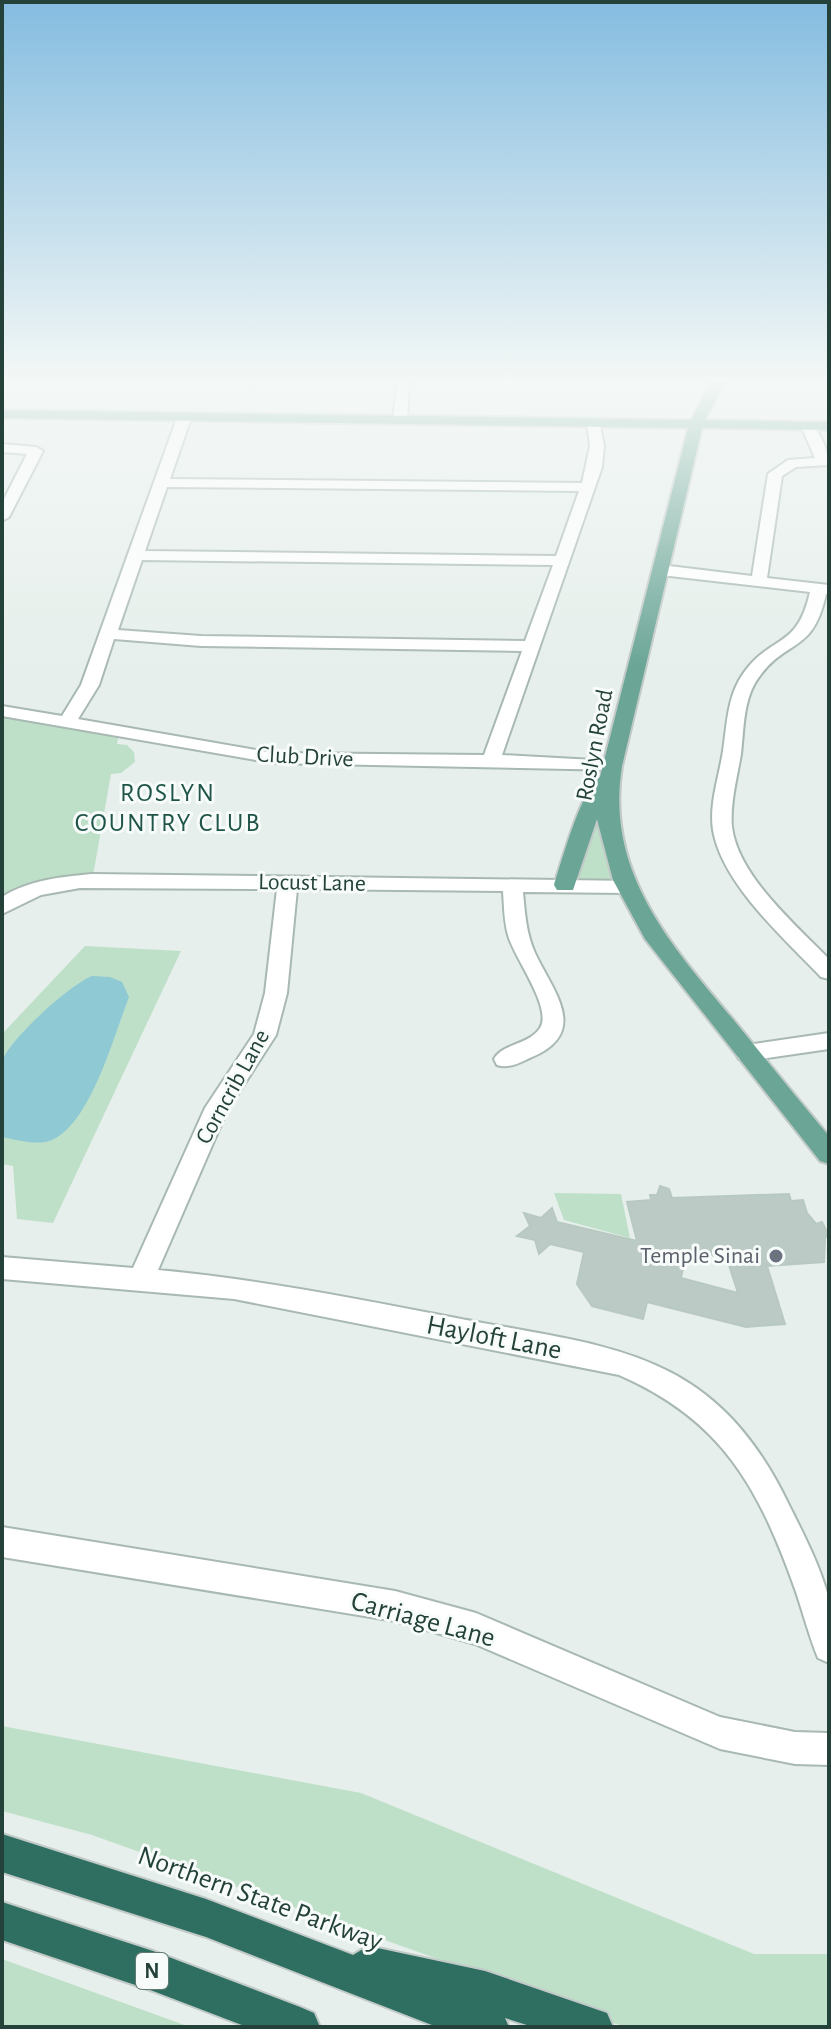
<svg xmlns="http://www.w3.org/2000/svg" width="831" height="2029" font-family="'Alegreya Sans',sans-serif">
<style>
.green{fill:#bfe0c8}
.water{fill:#8ec9d4}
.building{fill:#bbcac4;stroke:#b8c9c2;stroke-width:2;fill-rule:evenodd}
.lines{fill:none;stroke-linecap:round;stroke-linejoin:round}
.minor-casing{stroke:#a8b8b2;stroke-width:4}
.major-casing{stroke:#c2cac8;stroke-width:4}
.highway-casing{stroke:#c2cac8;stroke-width:4}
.minor{fill:#fff;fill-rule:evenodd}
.major{fill:#6aa596;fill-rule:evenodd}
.highway{fill:#2f6f62;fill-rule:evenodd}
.worship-dot{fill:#6b7280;stroke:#f7fbf9;stroke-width:3}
.labels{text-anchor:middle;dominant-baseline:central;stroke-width:6;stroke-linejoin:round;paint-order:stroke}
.shield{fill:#f7fbf9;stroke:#637a73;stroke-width:2}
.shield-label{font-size:22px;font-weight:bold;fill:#24423a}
.street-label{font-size:24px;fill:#24423a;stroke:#f7fbf9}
.worship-label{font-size:24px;fill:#5b616d;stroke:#f7fbf9;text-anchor:end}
.neighbourhood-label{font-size:26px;letter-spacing:2px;fill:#1f5548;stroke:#f7fbf9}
.near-street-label{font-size:28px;fill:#24423a;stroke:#f7fbf9}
</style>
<rect width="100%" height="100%" fill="#e6efeb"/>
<path class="green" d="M 2,711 L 119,731 L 117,744 L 127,745 L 134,752 L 135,762 L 121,773 L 111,774 L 92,881 L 60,883 L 2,907 Z
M 591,806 L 627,886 L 565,885 Z
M 85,946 L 181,951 L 53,1223 L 17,1219 L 13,1166 L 2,1164 L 2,1034 Z
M 554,1193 L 621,1194 L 630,1238 L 564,1220 Z
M 2,1726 L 361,1793 L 754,1954 L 829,1954 L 829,2027 L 628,2027 L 589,2017 L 446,1962 L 92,1835 L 2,1811 Z
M 2,1959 L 190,2027 L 2,2027 Z"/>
<path class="water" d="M 92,976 L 110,977 L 122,982 L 129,997 C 114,1035 91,1123 52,1140 C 38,1146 17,1140 2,1137 C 2,1117 0,1081 2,1062 C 8,1040 71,984 92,976 Z"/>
<path class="building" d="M 660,1186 L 669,1189 L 672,1198 L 789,1194 L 791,1201 L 803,1200 L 807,1213 L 816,1224 L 822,1222 L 829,1236 L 825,1237 L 824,1262 L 767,1266 L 785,1324 L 746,1327 L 647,1302 L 643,1319 L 592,1306 L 577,1284 L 584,1252 L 550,1244 L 539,1254 L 535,1240 L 517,1236 L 530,1226 L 524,1213 L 541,1218 L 552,1208 L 557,1222 L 637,1241 L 627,1202 L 651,1200 L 650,1195 L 657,1195 ZM 700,1252 L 727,1259 L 738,1293 L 681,1278 L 686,1253 L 699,1257 Z"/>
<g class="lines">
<defs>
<path id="minor" d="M 397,383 L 409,383 L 407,420 L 400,424 L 393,420 Z
M 184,414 L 191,418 L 170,479 L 582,483 L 590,446 L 587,423 L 599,420 L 604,446 L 602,467 L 502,755 L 612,761 L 618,762 L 621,766 L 618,770 L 273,763 L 2,716 L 2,706 L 62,716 L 81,685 L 177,418 ZM 167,487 L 579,491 L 556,556 L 145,551 ZM 142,560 L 553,565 L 525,641 L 201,636 L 118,630 ZM 114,639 L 201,646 L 522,651 L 484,755 L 273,753 L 78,719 L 99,685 Z
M 808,422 C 819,428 829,452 829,465 L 796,467 L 782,476 L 767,578 L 829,585 L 829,595 L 826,594 C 813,654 787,638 759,677 C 743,698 744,729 741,754 C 737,778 730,803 732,827 C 738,876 796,925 829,959 L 829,979 L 821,977 C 785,939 722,884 713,830 C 709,804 719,777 723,751 C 727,725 727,697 743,674 C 770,634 797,651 810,592 L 661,575 L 653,570 L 661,565 L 752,576 L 768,474 L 788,460 L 815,458 L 801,426 Z
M 2,444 L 36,447 L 43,451 L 9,517 L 2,521 L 2,503 L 27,454 L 2,452 Z
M 92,874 L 634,881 L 637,886 L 634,891 L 627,893 L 523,892 C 525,913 526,933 535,953 C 552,990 591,1032 532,1057 C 521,1062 510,1069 497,1065 L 494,1059 C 503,1043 529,1045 540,1028 C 553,1008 514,958 508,935 C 504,921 504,906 503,891 L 297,889 L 287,993 L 276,1035 L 227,1111 L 158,1270 C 257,1279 353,1298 451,1317 C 608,1348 713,1345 790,1507 C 804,1535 820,1566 828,1596 C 831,1616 829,1642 829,1663 L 818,1658 C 809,1636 803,1612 795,1589 C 758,1486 722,1420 619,1375 L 234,1299 L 2,1279 L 2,1257 L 133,1268 L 205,1108 L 254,1034 L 265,993 L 277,889 L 80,888 L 41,895 L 2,914 L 2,897 C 29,880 61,877 92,874 Z
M 829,1033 L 829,1049 L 747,1061 L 739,1059 L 736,1053 L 739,1047 L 747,1045 Z
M 2,1527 L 395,1591 L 476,1613 L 720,1717 L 795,1732 L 829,1733 L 829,1765 L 795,1764 L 720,1749 L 475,1644 L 395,1621 L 2,1557 Z"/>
<path id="major" d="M 711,383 L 725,383 L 705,420 L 829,422 L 829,430 L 702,428 L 622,766 C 605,871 669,943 732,1018 C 764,1057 796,1097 829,1136 L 829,1164 L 820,1161 L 645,939 L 613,880 L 597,819 L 573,890 L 557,890 L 554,885 C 562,861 581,790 600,777 L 688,428 L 2,418 L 2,410 L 691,420 Z"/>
<path id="highway" d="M 2,1834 L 206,1899 L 353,1955 L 368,1946 L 485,1971 L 607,2013 L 613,2027 L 533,2027 L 505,2018 L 509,2027 L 437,2027 L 206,1937 L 2,1872 Z
M 2,1902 L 153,1951 L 300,2007 L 314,2013 L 320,2027 L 247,2027 L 153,1991 L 2,1940 Z"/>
</defs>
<use href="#minor" class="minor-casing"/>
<use href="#major" class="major-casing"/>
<use href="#highway" class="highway-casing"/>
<use href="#minor" class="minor"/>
<use href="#major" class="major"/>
<use href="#highway" class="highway"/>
</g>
<linearGradient id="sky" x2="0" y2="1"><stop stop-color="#84bce0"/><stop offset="0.57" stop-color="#f4f8f6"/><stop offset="1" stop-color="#f4f8f6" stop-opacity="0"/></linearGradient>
<rect width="831" height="668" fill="url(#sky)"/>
<circle class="worship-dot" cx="776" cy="1256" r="8"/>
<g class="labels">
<rect class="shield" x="136" y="1953" width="32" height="36" rx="6"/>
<g class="shield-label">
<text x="152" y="1971">N</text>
</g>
<g class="street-label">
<text transform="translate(595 745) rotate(-79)">Roslyn Road</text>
<text transform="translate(305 757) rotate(3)">Club Drive</text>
<text transform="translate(312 883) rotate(1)">Locust Lane</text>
<text transform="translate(233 1087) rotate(-61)">Corncrib Lane</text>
</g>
<g class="worship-label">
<text x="760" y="1256">Temple Sinai</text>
</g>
<g class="neighbourhood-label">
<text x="168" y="793">ROSLYN<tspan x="168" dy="30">COUNTRY CLUB</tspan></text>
</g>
<g class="near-street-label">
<text transform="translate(494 1338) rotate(11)">Hayloft Lane</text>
<text transform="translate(423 1620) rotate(15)">Carriage Lane</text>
<text transform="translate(260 1899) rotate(20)">Northern State Parkway</text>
</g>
</g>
<rect width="831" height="2029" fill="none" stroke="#24423a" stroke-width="8"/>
</svg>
